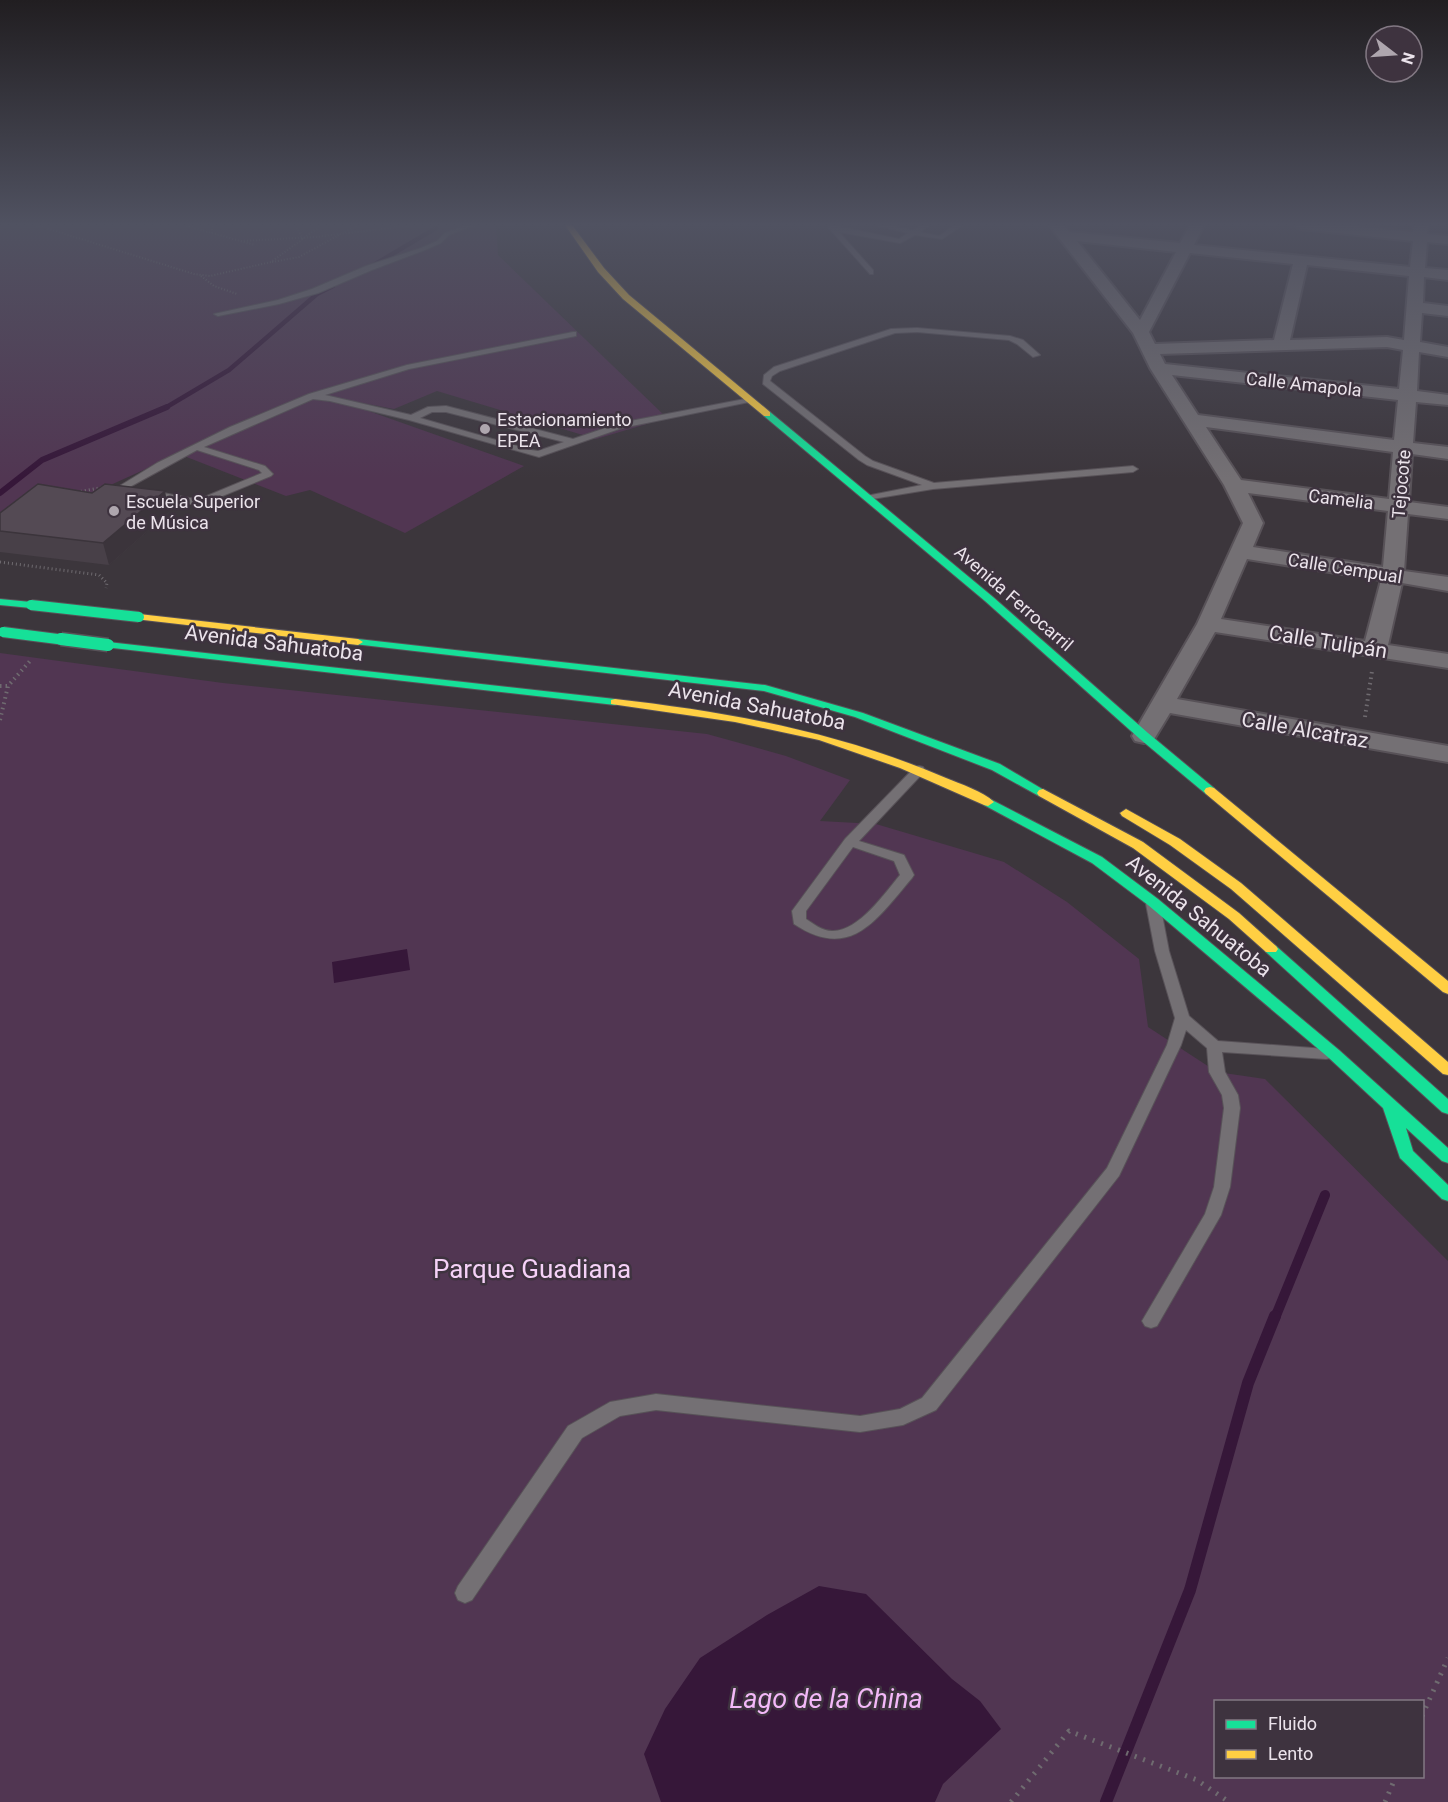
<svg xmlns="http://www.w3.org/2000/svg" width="1448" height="1802" font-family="Roboto,sans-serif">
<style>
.green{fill:#513652;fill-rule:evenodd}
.water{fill:#361739}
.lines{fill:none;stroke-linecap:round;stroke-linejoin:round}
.stream-far3{stroke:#361739;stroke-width:4.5}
.stream-far2{stroke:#361739;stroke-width:6}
.stream-far1{stroke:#361739;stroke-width:10}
.stream{stroke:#361739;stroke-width:12}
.lane-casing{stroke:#585258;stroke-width:2}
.street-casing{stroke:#585258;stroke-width:4}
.fast-casing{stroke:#585258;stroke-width:2}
.slow-casing{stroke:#585258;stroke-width:2}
.path-far3{stroke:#6f6b70;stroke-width:2;stroke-dasharray:1 2;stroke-linecap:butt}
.path-far2{stroke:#6f6b70;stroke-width:3;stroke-dasharray:1 3;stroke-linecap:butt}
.path-far1{stroke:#6f6b70;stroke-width:4;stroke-dasharray:1.5 4;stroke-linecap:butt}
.path{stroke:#6f6b70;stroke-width:5;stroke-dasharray:2 7;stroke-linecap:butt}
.lane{fill:#747074;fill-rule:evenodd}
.street{fill:#747074;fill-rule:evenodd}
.fast{fill:#16e098;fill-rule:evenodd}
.slow{fill:#ffcf43;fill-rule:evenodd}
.fast-bridge-far1-casing{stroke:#585258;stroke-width:12;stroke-linecap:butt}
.fast-bridge-casing{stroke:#585258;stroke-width:15;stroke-linecap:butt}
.fast-bridge-far1{stroke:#16e098;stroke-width:10}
.fast-bridge{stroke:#16e098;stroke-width:12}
.wall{fill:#484048}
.shaded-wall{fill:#3b343b}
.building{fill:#544a54;stroke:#3b343b;stroke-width:1.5}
.poi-dot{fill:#aea6ae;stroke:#3e333f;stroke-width:2}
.labels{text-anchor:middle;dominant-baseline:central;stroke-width:5;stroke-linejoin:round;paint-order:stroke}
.far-street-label{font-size:18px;fill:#ebe3eb;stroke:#3e333f}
.far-poi-label{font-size:18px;fill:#ebe3eb;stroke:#3e333f;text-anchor:start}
.street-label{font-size:21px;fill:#ebe3eb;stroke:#3e333f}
.near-park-label{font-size:26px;fill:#f5d1f7;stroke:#3e333f}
.near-water-label{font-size:27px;font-style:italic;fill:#f3b8f8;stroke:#3e333f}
</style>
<rect width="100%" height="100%" fill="#3c363c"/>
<path class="green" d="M 0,225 L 496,225 L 498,255 L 667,418 L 596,439 L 437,391 L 394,409 L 326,396 L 524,466 L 405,533 L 310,490 L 286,496 L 179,454 L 0,535 Z
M 0,653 L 223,683 L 707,734 L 786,756 L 850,780 L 820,821 L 876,824 L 1004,862 L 1067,902 L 1139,959 L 1148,1027 L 1217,1072 L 1265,1079 L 1448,1261 L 1448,1802 L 0,1802 ZM 1216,1702 L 1422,1702 L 1422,1776 L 1216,1776 Z"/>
<path class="water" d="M 407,949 L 410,970 L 334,983 L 332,962 Z
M 819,1586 L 866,1594 L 952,1679 L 980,1701 L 1001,1729 L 943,1784 L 935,1802 L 661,1802 L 644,1754 L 665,1709 L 700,1658 L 767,1615 Z"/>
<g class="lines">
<path class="stream-far3" d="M 372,266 L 436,228 L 435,225
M 165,408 L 229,370 L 317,294 L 333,286"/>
<path class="stream-far2" d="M 0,493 L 42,460 L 167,407"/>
<path class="stream-far1" d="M 1275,1318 L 1325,1195"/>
<path class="stream" d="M 1106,1802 L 1190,1590 L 1248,1383 L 1275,1316"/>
<defs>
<path id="lane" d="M 465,225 L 475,225 L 449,235 L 441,243 L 425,250 L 372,270 L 318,293 L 279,304 L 218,316 L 214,314 L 278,300 L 312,289 L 366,266 L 421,248 L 437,241 L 445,233 Z
M 832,225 L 899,239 L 908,233 L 874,225 L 888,225 L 913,230 L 922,225 L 930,225 L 920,232 L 939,236 L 955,225 L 963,225 L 942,239 L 915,235 L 900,243 L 839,232 L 873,270 L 873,274 L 870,274 L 828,227 Z
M 917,328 L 1010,336 L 1023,340 L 1040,355 L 1033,357 L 1017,344 L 1009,340 L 917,332 L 895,333 L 780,371 L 772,376 L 770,381 L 865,456 L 873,461 L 934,483 L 1133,466 L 1138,469 L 1133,472 L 933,489 L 866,500 L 866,496 L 922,485 L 867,465 L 859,460 L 763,384 L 764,375 L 774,367 L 891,329 Z
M 573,332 L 576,332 L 576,336 L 409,369 L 325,395 L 411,415 L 428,407 L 446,406 L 573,439 L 620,423 L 750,398 L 754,401 L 622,428 L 539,457 L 409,420 L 330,401 L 313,399 L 204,447 L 265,466 L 273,474 L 271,476 L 203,504 L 189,504 L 145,495 L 143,493 L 148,490 L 189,498 L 202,498 L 262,473 L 259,470 L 197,450 L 126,489 L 118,487 L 157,463 L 230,427 L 309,394 L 407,365 ZM 432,412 L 446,412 L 564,442 L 538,451 L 531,450 L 420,418 Z
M 919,766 L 923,767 L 925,770 L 923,773 L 859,841 L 904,855 L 914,875 L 912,878 C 877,919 851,962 794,924 L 792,911 L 845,839 L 915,767 ZM 853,847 L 894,861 L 900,875 C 885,893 858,932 832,931 C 822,931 814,924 806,919 L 806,911 Z
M 1153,900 L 1160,904 L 1169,951 L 1189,1016 L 1218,1041 L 1326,1049 L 1331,1050 L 1334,1054 L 1331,1058 L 1326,1059 L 1222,1052 L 1225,1072 L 1238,1095 L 1240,1108 L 1230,1187 L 1221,1215 L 1157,1326 L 1151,1328 L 1145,1326 L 1142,1321 L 1205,1214 L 1214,1187 L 1224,1108 L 1222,1095 L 1209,1072 L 1207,1048 L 1186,1030 L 1181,1045 L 1119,1176 L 936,1410 L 903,1425 L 860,1432 L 656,1410 L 620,1416 L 582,1438 L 472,1600 L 465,1603 L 458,1600 L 455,1593 L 458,1586 L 568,1426 L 610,1402 L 656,1394 L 860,1416 L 900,1409 L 922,1398 L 1107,1168 L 1167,1045 L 1175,1018 L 1155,951 L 1146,904 Z"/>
<path id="street" d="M 1049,225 L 1064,225 L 1069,232 L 1180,243 L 1190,225 L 1204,225 L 1194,245 L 1410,267 L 1413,241 L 1301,229 L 1294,225 L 1345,225 L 1413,232 L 1414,225 L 1428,225 L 1427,234 L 1448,236 L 1448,244 L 1427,242 L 1425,268 L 1448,270 L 1448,280 L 1424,277 L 1423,303 L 1448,306 L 1448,316 L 1422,313 L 1420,342 L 1448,347 L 1448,357 L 1419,352 L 1417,391 L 1448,395 L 1448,405 L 1416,402 L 1413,443 L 1448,447 L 1448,459 L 1412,454 L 1409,502 L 1448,507 L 1448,519 L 1408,514 L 1404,571 L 1448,577 L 1448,591 L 1402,583 L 1388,645 L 1448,654 L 1448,668 L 1215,632 L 1177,699 L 1448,746 L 1448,762 L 1170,713 L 1153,741 L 1144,743 L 1135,741 L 1132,736 L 1197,624 L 1243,523 L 1224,485 L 1150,368 L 1133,333 ZM 1077,241 L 1176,252 L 1140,320 ZM 1190,253 L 1293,264 L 1274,340 L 1155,344 L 1149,332 ZM 1307,265 L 1409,276 L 1404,340 L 1387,337 L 1290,340 ZM 1387,347 L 1403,350 L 1399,389 L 1165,364 L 1160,354 ZM 1172,375 L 1398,400 L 1394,440 L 1198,415 ZM 1206,427 L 1393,452 L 1389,499 L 1241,480 ZM 1248,493 L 1388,511 L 1383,567 L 1253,547 L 1263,523 ZM 1247,559 L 1381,580 L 1365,641 L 1221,619 Z"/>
<path id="fast" d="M 764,412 L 770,412 L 993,597 L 1148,733 L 1214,788 L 1216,791 L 1214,794 L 1206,794 L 1140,739 L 985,601 L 764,416 Z
M 0,599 L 31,602 L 36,605 L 31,608 L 0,605 Z
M 358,639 L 765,685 L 863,713 L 1000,764 L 1049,793 L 1047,796 L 1039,796 L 992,770 L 855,717 L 764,691 L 354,644 L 354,640 Z
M 108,642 L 615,699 L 621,702 L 615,705 L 104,647 L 103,645 Z
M 988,798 L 1102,857 L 1158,899 L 1339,1050 L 1448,1148 L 1448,1163 L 1442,1161 L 1406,1128 L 1413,1151 L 1448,1185 L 1448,1201 L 1442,1199 L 1400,1158 L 1383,1108 L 1329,1058 L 1148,905 L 1092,863 L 984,805 L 982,802 Z
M 1271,944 L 1276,946 L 1448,1099 L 1448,1114 L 1442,1112 L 1266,952 L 1264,949 Z"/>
<path id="slow" d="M 565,225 L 572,225 L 604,268 L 629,295 L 770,412 L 770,416 L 764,416 L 623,299 L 598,272 Z
M 139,614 L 358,639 L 363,642 L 358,645 L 135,619 L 135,615 Z
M 615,699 C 729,712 839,732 946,778 C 960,784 983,791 994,802 L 988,806 L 984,805 L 900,768 L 819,740 L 735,722 L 611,704 L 611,700 Z
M 1210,787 L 1214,788 L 1448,981 L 1448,994 L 1443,992 L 1206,794 L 1204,791 L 1206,788 Z
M 1043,789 L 1143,842 L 1239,913 L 1276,946 L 1278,949 L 1276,952 L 1266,952 L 1229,919 L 1133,848 L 1039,796 L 1037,793 L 1039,790 Z
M 1126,809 L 1180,839 L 1241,883 L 1448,1062 L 1448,1075 L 1443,1074 L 1231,889 L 1170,845 L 1122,816 L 1120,813 Z"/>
</defs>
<use href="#lane" class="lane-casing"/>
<use href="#street" class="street-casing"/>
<use href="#fast" class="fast-casing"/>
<use href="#slow" class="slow-casing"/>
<path class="path-far3" d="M 36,225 L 194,274 L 210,276 L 271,262 L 322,225
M 183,225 L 255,245
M 295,225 L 303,239
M 345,232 L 358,225
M 212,233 L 212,228 L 216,225
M 241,241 L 315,237 L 415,225
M 272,262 L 299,257 L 339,235
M 201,276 L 214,286 L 237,294"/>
<path class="path-far2" d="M 77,492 L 105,487
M 0,562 L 99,575 L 107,583 L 106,588"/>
<path class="path-far1" d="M 0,686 L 8,686
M 1365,717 L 1372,671
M 0,720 L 8,686 L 30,661"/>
<path class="path" d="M 1422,1716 L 1448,1658
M 1011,1802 L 1069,1731 L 1197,1780 L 1229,1802
M 1385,1802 L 1396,1776"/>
<use href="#lane" class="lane"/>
<use href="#street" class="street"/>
<use href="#fast" class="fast"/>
<use href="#slow" class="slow"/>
<defs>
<path id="fast-bridge-far1" d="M 31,605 L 139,617
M 3,632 L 73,641"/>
<path id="fast-bridge" d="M 61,639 L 108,645"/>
</defs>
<use href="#fast-bridge-far1" class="fast-bridge-far1-casing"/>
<use href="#fast-bridge" class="fast-bridge-casing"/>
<use href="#fast-bridge-far1" class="fast-bridge-far1"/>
<use href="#fast-bridge" class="fast-bridge"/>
</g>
<path class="wall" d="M 169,512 L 109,565 L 0,552 L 0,513 Z"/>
<path class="shaded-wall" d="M 165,491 L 169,512 L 109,565 L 103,543 Z"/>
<path class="building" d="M 38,484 L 92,493 L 105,484 L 165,491 L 103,543 L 0,531 L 0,513 Z"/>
<linearGradient id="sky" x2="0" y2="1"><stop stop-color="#211e21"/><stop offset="0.47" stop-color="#505261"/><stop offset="1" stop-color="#505261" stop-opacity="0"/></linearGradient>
<rect width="1448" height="478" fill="url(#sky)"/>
<g class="poi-dot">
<circle cx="485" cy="429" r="6"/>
<circle cx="114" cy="511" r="6"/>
</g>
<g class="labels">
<g class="far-street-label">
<text transform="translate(1304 384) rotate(6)">Calle Amapola</text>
<text transform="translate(1401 484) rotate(-85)">Tejocote</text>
<text transform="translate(1341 499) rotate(7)">Camelia</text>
<text transform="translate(1345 568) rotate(9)">Calle Cempual</text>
<text transform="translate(1014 598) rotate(41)">Avenida Ferrocarril</text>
</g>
<g class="far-poi-label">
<text x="497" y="419">Estacionamiento<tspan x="497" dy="21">EPEA</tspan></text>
<text x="126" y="501">Escuela Superior<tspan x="126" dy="21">de Música</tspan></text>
</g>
<g class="street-label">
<text transform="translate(1328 642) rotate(9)">Calle Tulipán</text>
<text transform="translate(274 643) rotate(7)">Avenida Sahuatoba</text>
<text transform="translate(757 706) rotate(11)">Avenida Sahuatoba</text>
<text transform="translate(1305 730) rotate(10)">Calle Alcatraz</text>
<text transform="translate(1199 916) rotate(39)">Avenida Sahuatoba</text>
</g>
<g class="near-park-label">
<text x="532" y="1269">Parque Guadiana</text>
</g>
<g class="near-water-label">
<text x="826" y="1699">Lago de la China</text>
</g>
</g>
<rect x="1214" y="1700" width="210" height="78" fill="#3e333f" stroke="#837984" stroke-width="1.5"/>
<rect x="1226" y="1720" width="30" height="9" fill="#16e098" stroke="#837984" stroke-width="1.5"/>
<text x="1268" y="1730" font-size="18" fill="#ebe3eb">Fluido</text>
<rect x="1226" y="1750" width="30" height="9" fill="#ffcf43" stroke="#837984" stroke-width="1.5"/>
<text x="1268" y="1760" font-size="18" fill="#ebe3eb">Lento</text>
<g transform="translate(1394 54) rotate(107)"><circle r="28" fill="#3e333f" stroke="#837984" stroke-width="1.5"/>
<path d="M0-4.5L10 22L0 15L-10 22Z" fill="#aea6ae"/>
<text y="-9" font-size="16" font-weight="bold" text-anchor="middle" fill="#ebe3eb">N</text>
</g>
</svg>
